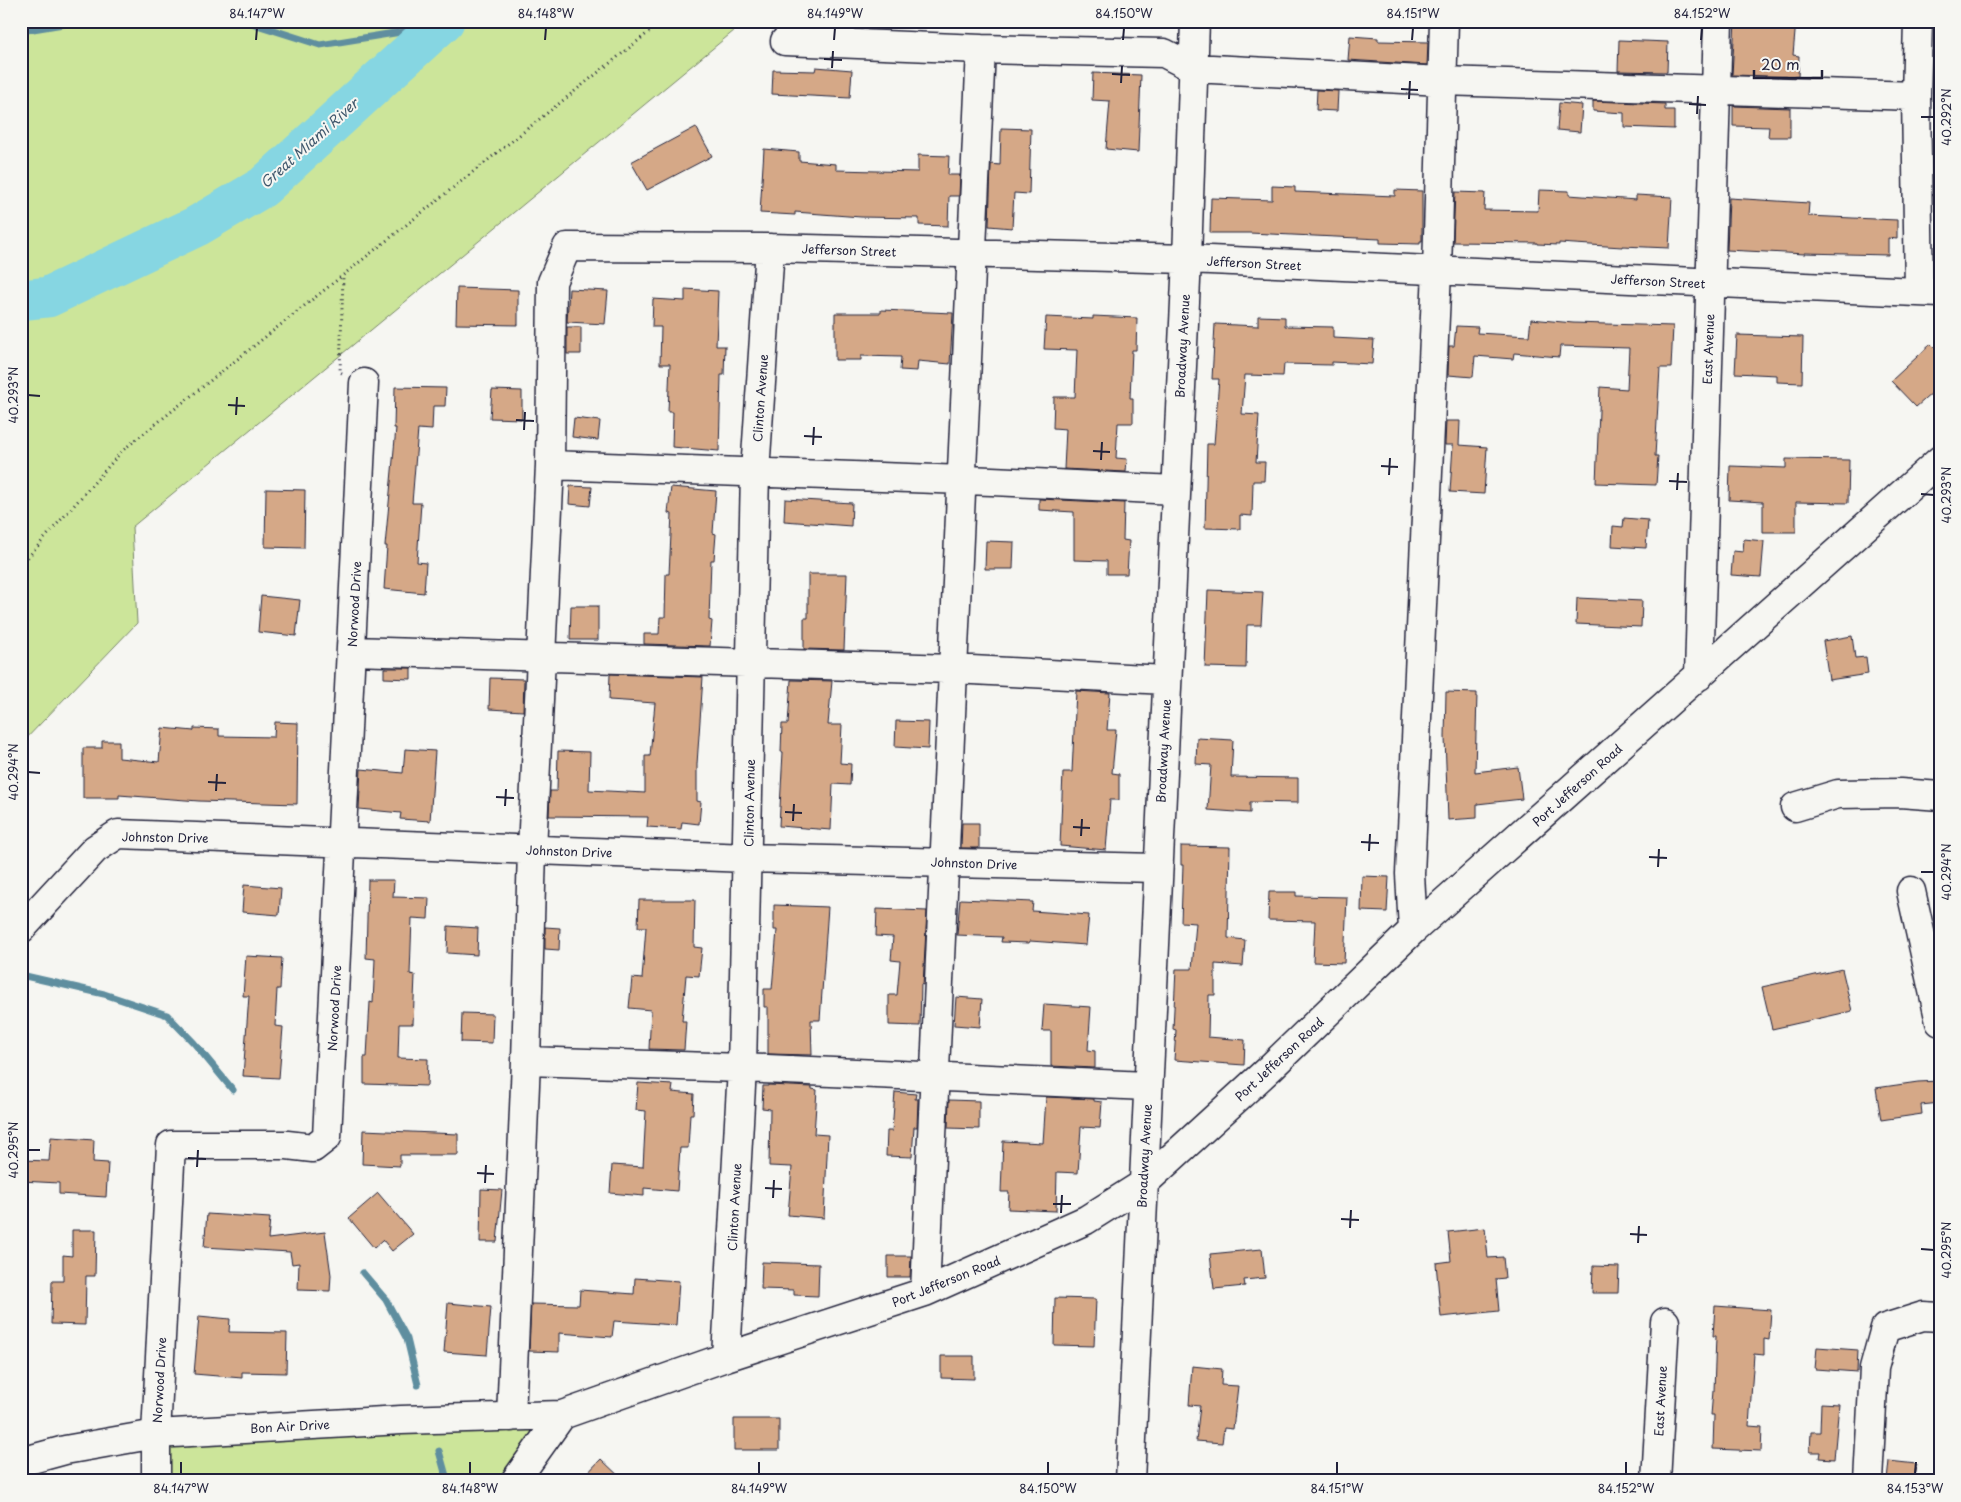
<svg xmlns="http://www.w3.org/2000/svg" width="1961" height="1502" font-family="'Playpen Sans',sans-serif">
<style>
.green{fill:#cce59a;stroke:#77846a}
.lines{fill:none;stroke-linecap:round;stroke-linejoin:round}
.stream{stroke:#5e8e9f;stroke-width:7}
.river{stroke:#86d6e2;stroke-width:41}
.building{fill:#d5a887;stroke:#22223b}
.minor-casing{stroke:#22223b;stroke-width:31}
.path{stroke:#22223b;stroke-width:3;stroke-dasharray:1 4;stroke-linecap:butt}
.minor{stroke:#f6f6f2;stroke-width:28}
.ticks{fill:none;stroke:#22223b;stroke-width:2}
.labels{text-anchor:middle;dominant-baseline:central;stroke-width:4;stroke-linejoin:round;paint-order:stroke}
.street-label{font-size:12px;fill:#22223b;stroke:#f6f6f2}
.water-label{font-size:14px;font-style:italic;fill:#40586d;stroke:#f6f6f2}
.neatline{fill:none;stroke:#22223b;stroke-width:2}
.ticks-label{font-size:12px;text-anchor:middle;fill:#22223b}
</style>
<rect width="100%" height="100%" fill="#f6f6f2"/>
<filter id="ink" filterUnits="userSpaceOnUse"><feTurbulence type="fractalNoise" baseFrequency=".02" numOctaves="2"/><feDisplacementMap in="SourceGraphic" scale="10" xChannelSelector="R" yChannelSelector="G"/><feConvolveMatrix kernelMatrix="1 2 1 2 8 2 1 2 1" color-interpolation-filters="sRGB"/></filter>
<g filter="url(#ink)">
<path class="green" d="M 21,21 L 746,21 L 132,527 L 137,623 L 21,744 Z
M 562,1415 L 515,1481 L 156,1481 L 156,1434 Z"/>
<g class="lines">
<path class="stream" d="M 245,21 L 320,45 L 438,26
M 21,31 L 81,21
M 21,975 L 104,994 L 167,1015 L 194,1043 L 233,1090
M 363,1273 L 386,1300 L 407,1339 L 418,1385
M 439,1451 L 446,1476 L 445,1481"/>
<path class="river" d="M 21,300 L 48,297 L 197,226 L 263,187 L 444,21"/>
</g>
<path class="building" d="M 1735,21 L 1796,21 L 1793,55 L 1799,56 L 1798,77 L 1732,75 Z
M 1350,36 L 1378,38 L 1378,41 L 1428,42 L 1427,65 L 1348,60 Z
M 1619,40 L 1668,42 L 1667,72 L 1618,71 Z
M 816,67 L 852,70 L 850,98 L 772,94 L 773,70 L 815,71 Z
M 1093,73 L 1141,75 L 1138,152 L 1106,149 L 1110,101 L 1092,100 Z
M 1317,90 L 1338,91 L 1337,111 L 1316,110 Z
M 1593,101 L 1665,104 L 1665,110 L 1674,110 L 1674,129 L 1624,127 L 1624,113 L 1593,111 Z
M 1559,103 L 1582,105 L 1580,132 L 1557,130 Z
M 1733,106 L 1790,108 L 1790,137 L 1768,137 L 1769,127 L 1733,126 Z
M 696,127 L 712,156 L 647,190 L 631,162 Z
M 1001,128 L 1031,129 L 1029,194 L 1014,193 L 1012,228 L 989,226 L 991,164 L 1000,165 Z
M 764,149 L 799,152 L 799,161 L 836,164 L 836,170 L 918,172 L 918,155 L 949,156 L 948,175 L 960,175 L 959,196 L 949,196 L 948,226 L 919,225 L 919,218 L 861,217 L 795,212 L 795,215 L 760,213 Z
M 1272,186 L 1295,187 L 1295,192 L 1395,196 L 1395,190 L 1422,191 L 1422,241 L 1420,241 L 1420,244 L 1380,243 L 1380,239 L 1249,233 L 1210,233 L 1211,198 L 1272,200 Z
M 1539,190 L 1569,191 L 1569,195 L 1636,200 L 1636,195 L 1672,197 L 1669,248 L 1622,246 L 1622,247 L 1559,243 L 1559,245 L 1537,244 L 1537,243 L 1453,242 L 1455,192 L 1485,193 L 1484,210 L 1538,211 Z
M 1729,198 L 1809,203 L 1808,216 L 1897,220 L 1897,239 L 1888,238 L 1888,255 L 1805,253 L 1805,254 L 1727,250 Z
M 457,288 L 518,290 L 518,325 L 456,324 Z
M 569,289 L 608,291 L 605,324 L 567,322 Z
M 685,289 L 718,291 L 716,346 L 725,346 L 724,375 L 721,375 L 719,451 L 672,447 L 673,412 L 668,412 L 670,364 L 660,364 L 661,327 L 652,327 L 653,299 L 685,301 Z
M 881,310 L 953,313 L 950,364 L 918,361 L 917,371 L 900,370 L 901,357 L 861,356 L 861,360 L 835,360 L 835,313 L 881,313 Z
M 1093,316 L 1137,318 L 1136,350 L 1132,350 L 1130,398 L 1133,398 L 1133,423 L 1118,423 L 1116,458 L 1127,459 L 1126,472 L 1064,469 L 1066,429 L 1053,428 L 1054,397 L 1075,397 L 1077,350 L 1044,349 L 1046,317 L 1093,319 Z
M 1258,316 L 1285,317 L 1285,326 L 1333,327 L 1333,338 L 1374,340 L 1372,364 L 1332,362 L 1332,365 L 1284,364 L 1283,376 L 1245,375 L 1242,414 L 1259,415 L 1256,462 L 1265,462 L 1264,481 L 1253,481 L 1252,516 L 1240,515 L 1240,529 L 1205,528 L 1207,444 L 1214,444 L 1219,379 L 1212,379 L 1215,324 L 1258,326 Z
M 1531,319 L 1573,323 L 1673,326 L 1671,368 L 1660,368 L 1655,456 L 1658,456 L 1656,485 L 1596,483 L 1600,387 L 1627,389 L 1629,348 L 1560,346 L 1559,357 L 1514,353 L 1513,359 L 1475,356 L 1473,377 L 1448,375 L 1449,346 L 1454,346 L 1456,326 L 1478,327 L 1477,333 L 1529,336 Z
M 567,327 L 581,327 L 581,354 L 567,354 Z
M 1737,335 L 1803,337 L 1802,383 L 1777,382 L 1777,375 L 1735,373 Z
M 1931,344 L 1940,353 L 1940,386 L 1916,407 L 1891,381 Z
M 395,387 L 446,388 L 445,406 L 433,406 L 432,430 L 418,429 L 412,503 L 421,503 L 417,562 L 426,563 L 424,593 L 384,589 L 387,546 L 385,546 L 396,428 L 394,428 Z
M 492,390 L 522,391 L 522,419 L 490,418 Z
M 574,418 L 600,421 L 598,440 L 572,437 Z
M 1446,421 L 1460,421 L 1459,445 L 1487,447 L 1484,494 L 1450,492 L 1453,445 L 1445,445 Z
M 1786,459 L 1849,460 L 1848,503 L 1796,502 L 1796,532 L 1763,532 L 1763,502 L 1729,500 L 1730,466 L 1786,468 Z
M 570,486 L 592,487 L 590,506 L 569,504 Z
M 671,487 L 716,491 L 713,533 L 716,534 L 714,560 L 711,560 L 709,620 L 712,621 L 710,646 L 644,644 L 644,634 L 659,634 L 660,617 L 665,617 L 666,574 L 669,574 L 672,514 L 668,513 Z
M 266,489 L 305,490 L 304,548 L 265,547 Z
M 785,499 L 852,503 L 851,526 L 784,521 Z
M 1039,499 L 1124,503 L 1123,540 L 1129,541 L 1127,574 L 1107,574 L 1107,561 L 1074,560 L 1074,512 L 1039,510 Z
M 1624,518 L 1648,520 L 1646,548 L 1612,546 L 1613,526 L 1623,527 Z
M 1744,539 L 1764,541 L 1761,577 L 1731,575 L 1733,551 L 1743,552 Z
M 986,541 L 1014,542 L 1013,569 L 985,569 Z
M 808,574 L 847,574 L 844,650 L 804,649 L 804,618 L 808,618 Z
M 1208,590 L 1263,592 L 1261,625 L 1247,625 L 1246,668 L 1205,667 Z
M 261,596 L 300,600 L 296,636 L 258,632 Z
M 1577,598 L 1642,601 L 1641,627 L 1576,624 Z
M 571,606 L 598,606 L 598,640 L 570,640 Z
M 1852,636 L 1855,658 L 1866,657 L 1868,674 L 1829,680 L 1823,641 Z
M 384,668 L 411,668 L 411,679 L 384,678 Z
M 610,674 L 703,677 L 697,764 L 697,801 L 701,802 L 699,824 L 682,822 L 681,829 L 647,827 L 648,817 L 549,816 L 550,791 L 557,791 L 558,751 L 590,752 L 589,790 L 645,793 L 645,756 L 650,756 L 655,703 L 609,700 Z
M 490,678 L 524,679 L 523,711 L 489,709 Z
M 791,680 L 832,681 L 828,725 L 842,725 L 840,763 L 851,764 L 850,785 L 833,784 L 831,830 L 779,826 L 783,752 L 781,752 L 782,724 L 788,724 Z
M 1076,691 L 1110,693 L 1107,730 L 1116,730 L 1112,773 L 1119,774 L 1119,800 L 1110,800 L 1106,850 L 1060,846 L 1063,772 L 1072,772 Z
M 1446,692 L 1477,693 L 1475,772 L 1518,767 L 1522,799 L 1477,804 L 1477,818 L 1448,820 L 1445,737 Z
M 896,721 L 929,722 L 928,749 L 895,747 Z
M 275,722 L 298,723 L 297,804 L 199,801 L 119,795 L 119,798 L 83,798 L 83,748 L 102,748 L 102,741 L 119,741 L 119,758 L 159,762 L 162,728 L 194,731 L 194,728 L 219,729 L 219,736 L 274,737 Z
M 1197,738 L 1233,740 L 1231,777 L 1298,778 L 1298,803 L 1250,802 L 1250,813 L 1208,810 L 1211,765 L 1196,764 Z
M 405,749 L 435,751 L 430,821 L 400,819 L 401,813 L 359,809 L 361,769 L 403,773 Z
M 962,823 L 979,823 L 979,848 L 961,848 Z
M 1181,846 L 1230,847 L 1228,938 L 1245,940 L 1243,966 L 1215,964 L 1215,995 L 1209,995 L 1208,1037 L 1245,1040 L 1244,1065 L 1174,1060 L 1176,1030 L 1173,1029 L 1176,969 L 1192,969 L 1196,923 L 1181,922 L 1183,865 L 1181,865 Z
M 1362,876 L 1389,877 L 1387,912 L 1361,911 Z
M 368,880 L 394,880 L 393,897 L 429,898 L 428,919 L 412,918 L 410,974 L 415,975 L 413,1024 L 399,1024 L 398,1058 L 428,1059 L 427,1086 L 364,1084 L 364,1057 L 367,1057 L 370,1002 L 373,1003 L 375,959 L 366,958 Z
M 244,885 L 281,888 L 279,915 L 242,912 Z
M 1269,892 L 1296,892 L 1296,896 L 1347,897 L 1344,963 L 1313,962 L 1315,921 L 1268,920 Z
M 960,899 L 1033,902 L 1032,911 L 1089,915 L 1086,945 L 1030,941 L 1029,943 L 1001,942 L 1002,937 L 957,935 Z
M 639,900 L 695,900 L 694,947 L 702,948 L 699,976 L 686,975 L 682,1021 L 686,1021 L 684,1050 L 649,1049 L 651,1010 L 629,1008 L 632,978 L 642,979 L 646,927 L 638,927 Z
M 774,905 L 828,907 L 820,1020 L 811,1020 L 812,1055 L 768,1054 L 768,1007 L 764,1007 L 764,989 L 772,989 L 777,930 L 774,930 Z
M 877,909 L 927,911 L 923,985 L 921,984 L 920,1026 L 889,1025 L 889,995 L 897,995 L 900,961 L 891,960 L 893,937 L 876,936 Z
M 448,926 L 478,928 L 477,955 L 447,953 Z
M 545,927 L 560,928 L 559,950 L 545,949 Z
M 246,956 L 282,958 L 280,989 L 277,989 L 275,1026 L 283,1027 L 279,1078 L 243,1076 L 249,996 L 243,996 Z
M 1842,969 L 1852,1011 L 1772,1029 L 1762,987 Z
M 956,997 L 982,999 L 980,1027 L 954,1025 Z
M 1044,1004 L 1091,1007 L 1088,1050 L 1095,1051 L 1095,1068 L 1051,1066 L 1051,1031 L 1042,1031 Z
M 462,1013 L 493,1014 L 492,1043 L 461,1042 Z
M 1940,1081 L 1940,1103 L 1921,1105 L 1922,1114 L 1881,1120 L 1876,1088 L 1918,1082 Z
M 638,1083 L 673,1085 L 672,1092 L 694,1094 L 693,1114 L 690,1114 L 688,1148 L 680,1148 L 677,1191 L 644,1188 L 644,1196 L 610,1193 L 612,1165 L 643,1167 L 646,1111 L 636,1110 Z
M 768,1085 L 812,1087 L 812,1089 L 817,1090 L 814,1134 L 828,1135 L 824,1218 L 788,1215 L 792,1167 L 769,1166 L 770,1109 L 762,1108 L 763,1086 L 768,1086 Z
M 895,1092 L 916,1094 L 915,1099 L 918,1099 L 917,1127 L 914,1127 L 912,1157 L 886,1156 L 887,1131 L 892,1131 Z
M 1046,1097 L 1094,1099 L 1094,1101 L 1102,1102 L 1100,1128 L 1081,1127 L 1078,1173 L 1057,1172 L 1056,1211 L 1008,1209 L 1009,1192 L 1001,1192 L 1003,1141 L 1043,1143 Z
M 949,1100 L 979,1101 L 979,1129 L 948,1128 Z
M 363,1130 L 458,1134 L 458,1155 L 400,1155 L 400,1166 L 362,1164 Z
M 51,1137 L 94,1140 L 93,1162 L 108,1163 L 106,1197 L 59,1194 L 59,1183 L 21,1181 L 21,1160 L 49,1161 Z
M 481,1189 L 502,1190 L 497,1242 L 480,1242 Z
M 378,1193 L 413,1234 L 392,1251 L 383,1240 L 374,1248 L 349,1218 Z
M 207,1214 L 270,1218 L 268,1239 L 325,1232 L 331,1275 L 330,1291 L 298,1290 L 299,1263 L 292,1264 L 290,1252 L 204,1247 Z
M 1485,1228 L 1488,1258 L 1503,1257 L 1505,1278 L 1496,1279 L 1499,1311 L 1441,1317 L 1436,1263 L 1451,1261 L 1448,1232 Z
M 72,1230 L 96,1230 L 95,1276 L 86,1276 L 85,1325 L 51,1324 L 52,1281 L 63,1281 L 63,1255 L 72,1256 Z
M 1262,1249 L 1265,1278 L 1244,1280 L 1245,1286 L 1214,1289 L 1210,1254 Z
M 888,1256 L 911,1256 L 910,1277 L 888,1277 Z
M 762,1262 L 819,1264 L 818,1296 L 794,1295 L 794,1290 L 761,1289 Z
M 1593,1266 L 1619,1267 L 1618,1293 L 1592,1293 Z
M 635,1278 L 679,1281 L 676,1325 L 614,1321 L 612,1337 L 559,1333 L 559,1352 L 529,1351 L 531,1304 L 579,1305 L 580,1290 L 634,1294 Z
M 1055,1298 L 1096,1299 L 1094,1346 L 1054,1345 Z
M 448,1303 L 491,1307 L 487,1355 L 444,1352 Z
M 1715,1306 L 1771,1310 L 1769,1340 L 1764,1339 L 1764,1355 L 1754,1354 L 1749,1426 L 1762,1427 L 1761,1451 L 1713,1449 L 1714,1415 L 1711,1415 L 1713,1391 L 1714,1391 L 1716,1336 L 1713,1336 Z
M 199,1316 L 230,1319 L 229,1332 L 287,1333 L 286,1373 L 242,1372 L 242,1378 L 194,1374 Z
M 1817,1347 L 1858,1350 L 1857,1372 L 1815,1369 Z
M 941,1356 L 974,1356 L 974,1379 L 941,1378 Z
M 1192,1366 L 1222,1369 L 1221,1385 L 1238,1386 L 1233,1429 L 1224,1428 L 1222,1443 L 1196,1441 L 1200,1406 L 1189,1405 Z
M 1821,1403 L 1839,1404 L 1834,1459 L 1819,1458 L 1820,1452 L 1810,1452 L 1811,1432 L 1820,1432 Z
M 734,1419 L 779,1419 L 779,1450 L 734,1450 Z
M 601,1459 L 624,1481 L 580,1481 Z
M 1889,1461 L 1916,1464 L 1914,1481 L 1887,1481 Z"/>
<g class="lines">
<defs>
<path id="minor" d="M 1918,21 L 1916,96 L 1919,292
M 785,41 L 981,49 L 1164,53 L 1193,68 L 1442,81 L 1916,96
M 550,465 L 992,481 L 1175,490
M 352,651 L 953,669 L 1166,680
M 1699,676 L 1718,21
M 1795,807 L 1838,794 L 1900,793 L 1940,796
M 1911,891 L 1940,1022
M 21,929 L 95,849 L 118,834 L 748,858 L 1157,868
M 1413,930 L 1410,874 L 1437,271 L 1444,21
M 526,1061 L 742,1068 L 1147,1086
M 925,1292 L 981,49
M 726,1357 L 742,1068 L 755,472 L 770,248
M 511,1417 L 526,1061 L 532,850 L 550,465 L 552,282 L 567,247 L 770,248 L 1187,259 L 1940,293
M 21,1462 L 65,1450 L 156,1434 L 401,1420 L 562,1415
M 156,1481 L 156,1434 L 171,1145 L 287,1145 L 313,1148 L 327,1137 L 364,383
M 515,1481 L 562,1415 L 726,1357 L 925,1292 L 1086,1220 L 1143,1184 L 1270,1068 L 1413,930 L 1940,460
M 1130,1481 L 1187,259 L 1195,21
M 1656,1481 L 1665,1322
M 1868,1481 L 1874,1368 L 1885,1328 L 1923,1316 L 1940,1317"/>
</defs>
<use href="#minor" class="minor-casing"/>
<path class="path" d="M 342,373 L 340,372 L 343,276
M 21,565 L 123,450 L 663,21"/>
<use href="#minor" class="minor"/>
</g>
</g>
<path class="ticks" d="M 256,40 L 257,28M 545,40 L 546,28M 834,40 L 835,28M 1123,40 L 1124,28M 1412,40 L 1413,28M 1701,40 L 1702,28M 824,59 L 842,60M 832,68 L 833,51M 1112,74 L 1130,75M 1121,83 L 1122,66M 1401,89 L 1418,90M 1409,99 L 1410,81M 1689,104 L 1706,105M 1697,114 L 1698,96M 1921,117 L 1934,117M 28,395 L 40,396M 228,405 L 245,406M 236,415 L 237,397M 516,420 L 534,421M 524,430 L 525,412M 804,436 L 822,437M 813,445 L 814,427M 1093,451 L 1110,452M 1101,460 L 1102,442M 1381,466 L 1398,467M 1389,475 L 1390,458M 1669,481 L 1687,482M 1677,490 L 1678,473M 1921,494 L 1934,495M 28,772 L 40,773M 208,782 L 226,783M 216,791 L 217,774M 496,797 L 514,798M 505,806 L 506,789M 785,812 L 802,813M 793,821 L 794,804M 1073,827 L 1090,828M 1081,836 L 1082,819M 1361,842 L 1379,843M 1369,851 L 1370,834M 1649,857 L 1667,858M 1658,867 L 1659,849M 1921,872 L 1934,872M 28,1150 L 40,1150M 188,1158 L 206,1159M 197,1167 L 198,1150M 477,1173 L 494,1174M 485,1183 L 486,1165M 765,1188 L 782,1189M 773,1198 L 774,1180M 1053,1204 L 1071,1204M 1061,1213 L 1062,1195M 1341,1219 L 1359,1220M 1350,1228 L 1351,1210M 1630,1234 L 1647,1235M 1638,1243 L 1639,1226M 1921,1249 L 1934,1250M 181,1474 L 181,1462M 470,1474 L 470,1462M 759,1474 L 759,1462M 1048,1474 L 1048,1462M 1337,1474 L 1337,1462M 1626,1474 L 1626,1462M 1915,1474 L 1916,1462"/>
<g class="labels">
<g class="street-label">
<text transform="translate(849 250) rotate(2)">Jefferson Street</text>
<text transform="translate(1254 263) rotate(3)">Jefferson Street</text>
<text transform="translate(1658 281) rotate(3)">Jefferson Street</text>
<text transform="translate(1182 346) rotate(-87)">Broadway Avenue</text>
<text transform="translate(1708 349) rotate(-88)">East Avenue</text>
<text transform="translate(760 398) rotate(-86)">Clinton Avenue</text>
<text transform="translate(354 604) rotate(-87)">Norwood Drive</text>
<text transform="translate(1163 751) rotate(-87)">Broadway Avenue</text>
<text transform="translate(1577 785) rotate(-42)">Port Jefferson Road</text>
<text transform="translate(749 803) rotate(-89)">Clinton Avenue</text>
<text transform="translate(165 837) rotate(1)">Johnston Drive</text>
<text transform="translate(569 851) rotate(2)">Johnston Drive</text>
<text transform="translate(974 863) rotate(2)">Johnston Drive</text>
<text transform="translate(334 1008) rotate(-87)">Norwood Drive</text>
<text transform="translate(1279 1059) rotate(-43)">Port Jefferson Road</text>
<text transform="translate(1144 1156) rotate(-87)">Broadway Avenue</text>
<text transform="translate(734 1207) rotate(-87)">Clinton Avenue</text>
<text transform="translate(946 1281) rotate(-22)">Port Jefferson Road</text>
<text transform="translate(159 1380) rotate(-87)">Norwood Drive</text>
<text transform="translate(1660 1401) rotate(-87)">East Avenue</text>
<text transform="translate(290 1426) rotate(-3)">Bon Air Drive</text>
</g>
<g class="water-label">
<text transform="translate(309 143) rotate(-42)">Great Miami River</text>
</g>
</g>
<rect width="1961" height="1502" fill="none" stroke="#f6f6f2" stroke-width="55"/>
<path d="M1754 70v8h68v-8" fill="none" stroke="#22223b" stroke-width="2.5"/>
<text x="1761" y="70" font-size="15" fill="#22223b" stroke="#f6f6f2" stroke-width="4" paint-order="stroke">20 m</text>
<rect x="28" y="28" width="1906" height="1446" class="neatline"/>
<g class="ticks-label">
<text x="257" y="18">84.147°W</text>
<text x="546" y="18">84.148°W</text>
<text x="835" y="18">84.149°W</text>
<text x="1124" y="18">84.150°W</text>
<text x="1413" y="18">84.151°W</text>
<text x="1702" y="18">84.152°W</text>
<text transform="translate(1947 117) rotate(-90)" y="4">40.292°N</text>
<text transform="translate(14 395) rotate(-90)" y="4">40.293°N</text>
<text transform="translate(1947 495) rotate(-90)" y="4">40.293°N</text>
<text transform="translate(14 772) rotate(-90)" y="4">40.294°N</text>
<text transform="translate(1947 872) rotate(-90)" y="4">40.294°N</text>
<text transform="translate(14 1150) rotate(-90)" y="4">40.295°N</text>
<text transform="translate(1947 1250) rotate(-90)" y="4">40.295°N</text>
<text x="181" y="1493">84.147°W</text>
<text x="470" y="1493">84.148°W</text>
<text x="759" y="1493">84.149°W</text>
<text x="1048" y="1493">84.150°W</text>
<text x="1337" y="1493">84.151°W</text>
<text x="1626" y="1493">84.152°W</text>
<text x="1915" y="1493">84.153°W</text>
</g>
</svg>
